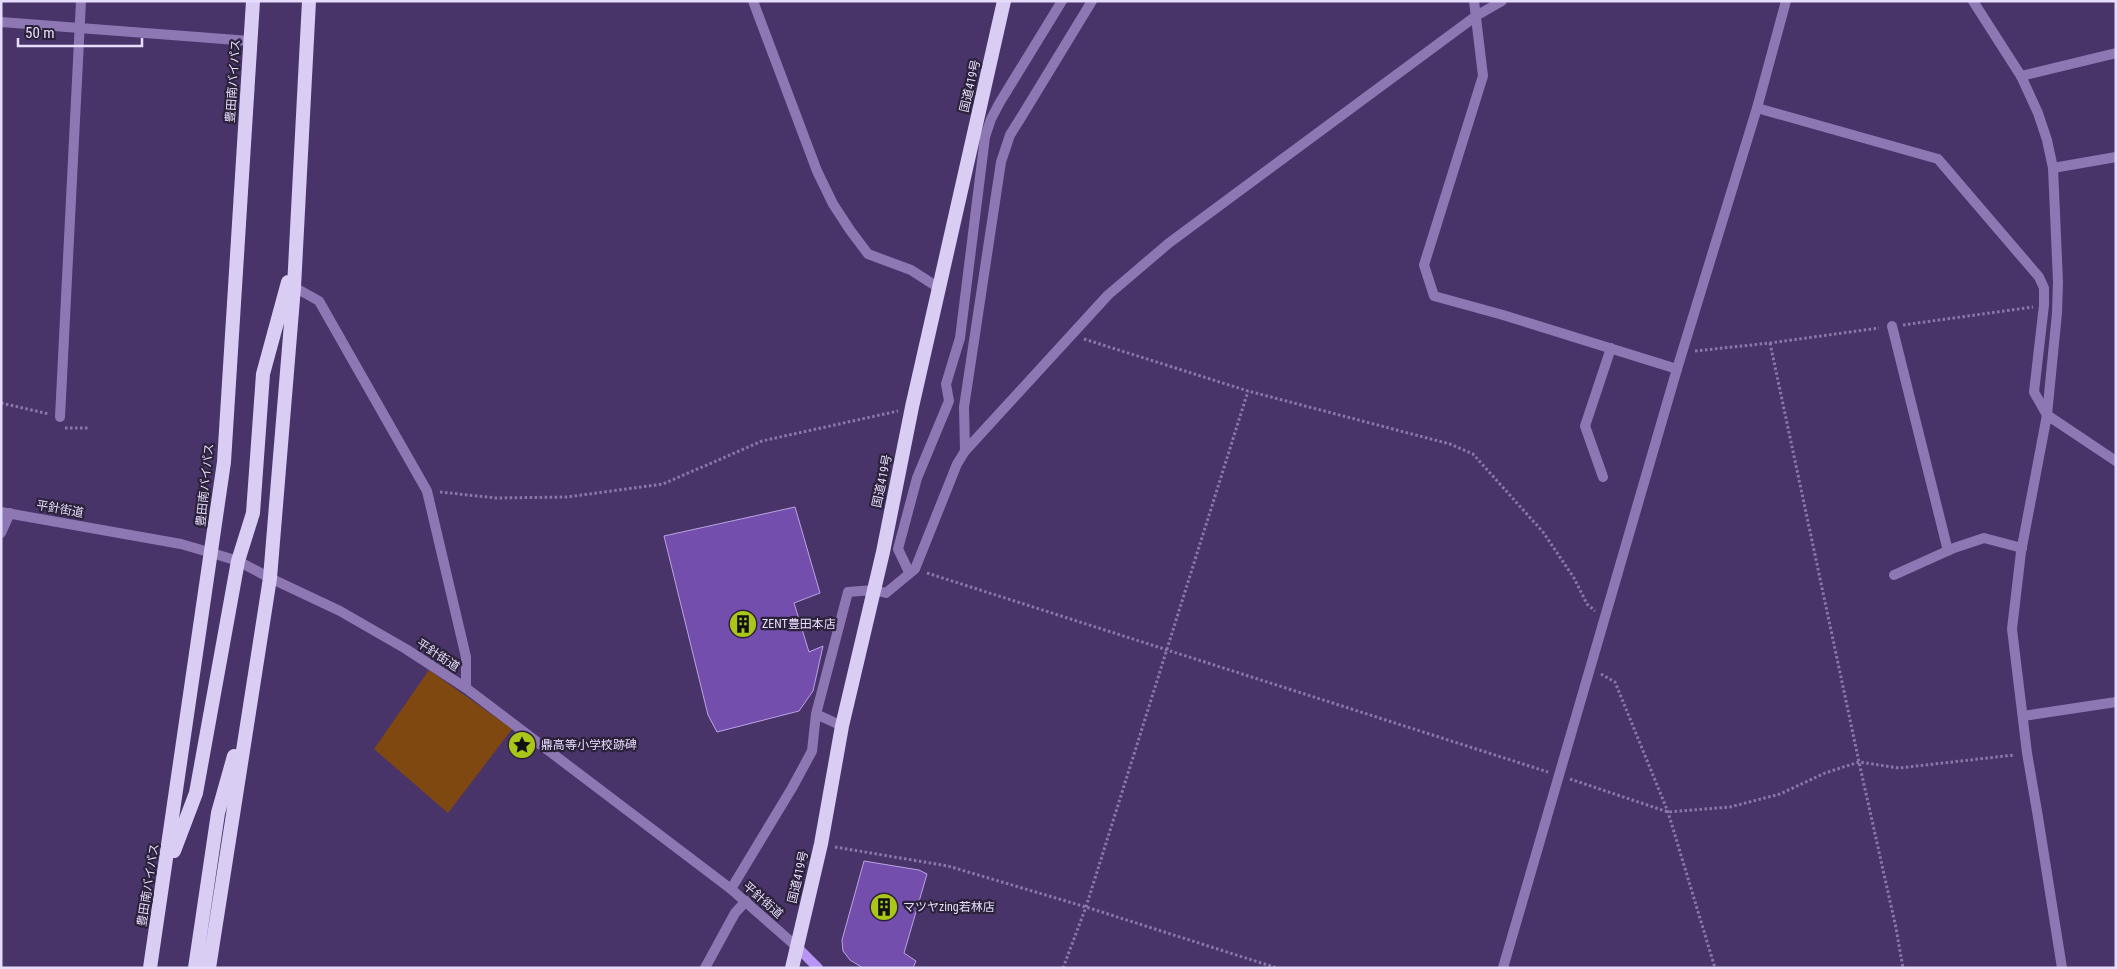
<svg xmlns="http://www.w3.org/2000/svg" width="2117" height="969" font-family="'Roboto Condensed','Noto Sans JP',sans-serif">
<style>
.green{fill:#7f4810}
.building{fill:#744ead;stroke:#b9a4e2}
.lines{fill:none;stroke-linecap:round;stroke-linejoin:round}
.path{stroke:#8979a6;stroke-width:3;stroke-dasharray:2.5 2.5;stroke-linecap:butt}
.pedestrian{stroke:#8d78b4;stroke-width:10}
.minor{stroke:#8d78b4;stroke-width:10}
.tertiary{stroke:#8d78b4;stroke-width:10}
.secondary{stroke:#b895f5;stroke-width:10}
.trunk{stroke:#dacdf4;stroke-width:14}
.labels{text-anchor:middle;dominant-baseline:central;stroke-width:4.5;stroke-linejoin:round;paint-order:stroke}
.street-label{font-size:12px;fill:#e6dcfd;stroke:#2b223a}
.poi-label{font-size:12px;fill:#e6dcfd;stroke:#2b223a;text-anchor:start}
</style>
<rect width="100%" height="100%" fill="#483469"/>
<path class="green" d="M 429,670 L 512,729 L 448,813 L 374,749 Z"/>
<path class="building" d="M 795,507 L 820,593 L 794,603 L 809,652 L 823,646 L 813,691 L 799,711 L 717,732 L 708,715 L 664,536 Z
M 864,861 L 919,870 L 927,874 L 904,953 L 916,961 L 913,968 L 863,968 L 850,960 L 843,951 L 842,940 Z"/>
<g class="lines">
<path class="path" d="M 1903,325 L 2033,307
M 1084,339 L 1248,391 L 1450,444 L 1473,454 L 1543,532 L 1574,578 L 1587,604 L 1595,611
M 1770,343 L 1859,762 L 1896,928 L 1903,968
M 1695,351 L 1770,343 L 1879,328
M 1,403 L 49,414
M 65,428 L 88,428
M 440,492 L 496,498 L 567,497 L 663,484 L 762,441 L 898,411
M 927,573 L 1548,772
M 1601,674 L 1615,682 L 1668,812 L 1715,968
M 1570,779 L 1668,812 L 1730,807 L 1780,794 L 1825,773 L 1859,762 L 1899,768 L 2014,755
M 835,847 L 948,866 L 1086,907 L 1277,968
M 1063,968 L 1086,907 L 1248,391"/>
<path class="pedestrian" d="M 909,572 L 898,549 L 917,478 L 949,401 L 946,384 L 960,338 L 985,137 L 991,119 L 1000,102 L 1062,1
M 816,714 L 842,726
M 731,889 L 792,788 L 812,751 L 816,714 L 848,592 L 874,590
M 705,968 L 735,913 L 746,901"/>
<path class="minor" d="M 753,1 L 817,171 L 833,204 L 850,230 L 868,254 L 911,270 L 939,288
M 1474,1 L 1483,76 L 1424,265 L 1434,296 L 1503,315 L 1677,369
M 1,22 L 250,41
M 2021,76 L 2116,53
M 1757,108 L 1938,159 L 2039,277 L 2044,288 L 2044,305 L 2034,392 L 2047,415
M 2053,168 L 2116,157
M 294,287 L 319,301 L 427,491 L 466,657 L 466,688
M 1892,326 L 1948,551
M 60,417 L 81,1
M 965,451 L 964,407 L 1001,162 L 1010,135 L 1020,119 L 1092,1
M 1603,477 L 1585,426 L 1611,348
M 1,533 L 10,513
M 1894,575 L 1954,548 L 1984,538 L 2022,548
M 874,590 L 886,593 L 915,569 L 957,464 L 965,451 L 1108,295 L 1169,243 L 1476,16 L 1502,1
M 2023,716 L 2116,702
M 2038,817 L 2062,968"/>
<path class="tertiary" d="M 1973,1 L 2021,76 L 2038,113 L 2047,140 L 2053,168 L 2058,282 L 2057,313 L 2047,415 L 2021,552 L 2012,629 L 2027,753 L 2038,817
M 2047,415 L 2116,461
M 1,512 L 181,544 L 212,553 L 238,561 L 270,578 L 340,611 L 406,649 L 466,688 L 731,889 L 797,947
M 1503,968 L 1677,369 L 1757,108 L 1786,1"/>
<path class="secondary" d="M 797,947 L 818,968"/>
<path class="trunk" d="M 174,851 L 196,793 L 238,561 L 253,513 L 263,374 L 288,282
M 150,968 L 224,462 L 253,1
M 195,968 L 218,813 L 234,756
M 209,968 L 270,578 L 294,287 L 309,1
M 792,968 L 821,844 L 842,726 L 883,552 L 912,407 L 1004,1"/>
</g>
<defs>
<symbol id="building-disc" viewBox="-11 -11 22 22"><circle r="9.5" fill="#aac719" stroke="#2b223a"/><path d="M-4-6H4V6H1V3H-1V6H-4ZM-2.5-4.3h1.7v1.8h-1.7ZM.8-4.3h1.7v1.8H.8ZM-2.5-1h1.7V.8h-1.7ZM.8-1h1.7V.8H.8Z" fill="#111"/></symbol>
<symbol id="sight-disc" viewBox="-11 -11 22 22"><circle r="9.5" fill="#aac719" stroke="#2b223a"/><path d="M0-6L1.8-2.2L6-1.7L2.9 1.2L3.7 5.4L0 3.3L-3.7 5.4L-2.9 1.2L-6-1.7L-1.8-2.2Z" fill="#111"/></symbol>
</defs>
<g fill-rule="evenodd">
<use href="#building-disc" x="727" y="608" width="32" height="32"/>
<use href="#sight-disc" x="506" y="729" width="32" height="32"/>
<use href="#building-disc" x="868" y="891" width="32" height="32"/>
</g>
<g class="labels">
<g class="street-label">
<text transform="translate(233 81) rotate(-86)">豊田南バイパス</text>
<text transform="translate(970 86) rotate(-77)">国道419号</text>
<text transform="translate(882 481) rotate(-78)">国道419号</text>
<text transform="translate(205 485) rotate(-84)">豊田南バイパス</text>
<text transform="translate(60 509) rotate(10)">平針街道</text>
<text transform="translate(438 655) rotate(33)">平針街道</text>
<text transform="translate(798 877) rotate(-77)">国道419号</text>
<text transform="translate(148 885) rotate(-81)">豊田南バイパス</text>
<text transform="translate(763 900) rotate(41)">平針街道</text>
</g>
<g class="poi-label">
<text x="762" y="624">ZENT豊田本店</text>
<text x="541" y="745">鼎高等小学校跡碑</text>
<text x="903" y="907">マツヤzing若林店</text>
</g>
</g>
<rect width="2117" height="969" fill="none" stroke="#e6dcfd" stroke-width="5"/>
<path d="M18 38v8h124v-8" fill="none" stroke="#e6dcfd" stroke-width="2.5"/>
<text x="25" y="38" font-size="15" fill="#e6dcfd" stroke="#2b223a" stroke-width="4" paint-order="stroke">50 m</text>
</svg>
